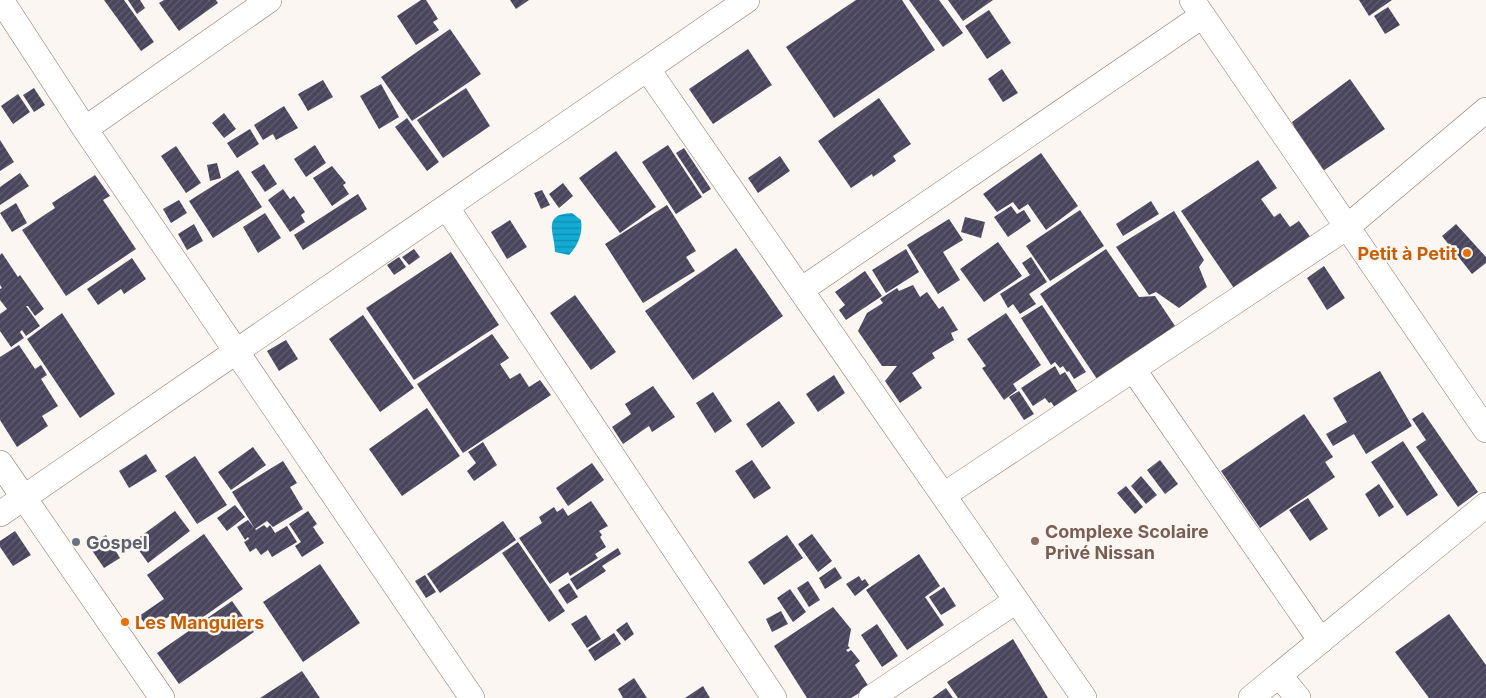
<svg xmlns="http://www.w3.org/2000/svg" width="1486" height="698" font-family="Inter,sans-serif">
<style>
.water{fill:url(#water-rules)}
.building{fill:url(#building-hatch)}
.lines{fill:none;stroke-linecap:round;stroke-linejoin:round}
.street-casing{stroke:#8c7565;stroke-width:26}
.street{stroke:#fff;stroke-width:25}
.food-dot{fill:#e8710a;stroke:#fbf6f2;stroke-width:2}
.education-dot{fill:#8d6e63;stroke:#fbf6f2;stroke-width:2}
.worship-dot{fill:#6b7280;stroke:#fbf6f2;stroke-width:2}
.labels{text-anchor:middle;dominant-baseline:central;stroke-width:5;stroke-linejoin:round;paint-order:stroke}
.food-label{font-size:18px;font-weight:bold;fill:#c56008;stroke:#fbf6f2;text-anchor:end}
.education-label{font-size:18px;font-weight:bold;fill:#785e54;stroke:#fbf6f2;text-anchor:start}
.worship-label{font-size:18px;font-weight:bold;fill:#5b616d;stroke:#fbf6f2;text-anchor:start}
</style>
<defs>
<pattern id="water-rules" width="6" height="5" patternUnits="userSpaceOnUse" patternTransform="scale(1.25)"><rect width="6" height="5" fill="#11abd3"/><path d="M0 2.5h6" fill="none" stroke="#118cac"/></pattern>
<pattern id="building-hatch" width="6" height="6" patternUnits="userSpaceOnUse" patternTransform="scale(1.25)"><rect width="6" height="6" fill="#48455c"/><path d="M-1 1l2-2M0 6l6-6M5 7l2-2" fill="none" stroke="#615e70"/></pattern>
</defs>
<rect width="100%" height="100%" fill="#fbf6f2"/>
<path class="water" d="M 572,213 L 581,220 C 583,233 578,246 569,255 L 555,252 C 555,233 541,214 572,213 Z"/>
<path class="building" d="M 104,0 L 124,0 L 154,42 L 141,51 Z
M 128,0 L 140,0 L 145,8 L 137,14 Z
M 164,0 L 216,0 L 218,3 L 179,31 L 159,3 Z
M 421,0 L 426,0 L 438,19 L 433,22 L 439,30 L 416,45 L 397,16 Z
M 510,0 L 529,0 L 516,9 Z
M 856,0 L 902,0 L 935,50 L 834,118 L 786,47 Z
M 909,0 L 939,0 L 963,33 L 943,47 Z
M 948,0 L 993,0 L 963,21 Z
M 1359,0 L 1392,0 L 1369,16 Z
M 1388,7 L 1400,25 L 1385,34 L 1374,16 Z
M 989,10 L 1011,43 L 987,59 L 965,26 Z
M 450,29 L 481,74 L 412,121 L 381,77 Z
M 748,49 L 772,85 L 713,124 L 689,89 Z
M 1002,69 L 1018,93 L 1003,102 L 988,79 Z
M 1350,79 L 1385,129 L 1317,175 L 1292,122 Z
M 323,80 L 333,97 L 308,111 L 298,94 Z
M 381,84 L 399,117 L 379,129 L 360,96 Z
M 34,88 L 45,105 L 34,112 L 23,95 Z
M 466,88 L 490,126 L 443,158 L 417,120 Z
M 18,94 L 30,112 L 13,124 L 1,106 Z
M 879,98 L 911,144 L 893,156 L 896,161 L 873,177 L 872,174 L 851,188 L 818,141 Z
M 284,106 L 298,128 L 276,140 L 273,134 L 263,140 L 254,125 Z
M 224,113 L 236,129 L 224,138 L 212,123 Z
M 407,118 L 439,162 L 427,171 L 395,127 Z
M 250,129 L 259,144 L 237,158 L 227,143 Z
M 0,140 L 14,162 L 0,171 Z
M 315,145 L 326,163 L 306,177 L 294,159 Z
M 668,145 L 702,197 L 676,214 L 642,162 Z
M 176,146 L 201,183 L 186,193 L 161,156 Z
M 684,148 L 711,189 L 703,194 L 676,153 Z
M 616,151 L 656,207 L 620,233 L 579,178 Z
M 1041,153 L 1078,206 L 1046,230 L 1028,204 L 1019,210 L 1013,202 L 997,212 L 983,194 Z
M 780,156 L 790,171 L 758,193 L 748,178 Z
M 1258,160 L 1277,188 L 1261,199 L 1274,217 L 1280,213 L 1290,227 L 1299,221 L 1314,242 L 1238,294 L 1181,211 Z
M 217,163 L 221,178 L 210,181 L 207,165 Z
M 264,164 L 277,184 L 265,192 L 251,172 Z
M 332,166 L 346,183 L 343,185 L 349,194 L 332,206 L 313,178 Z
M 238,170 L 262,207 L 213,238 L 189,201 Z
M 20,173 L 29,186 L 0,205 L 0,187 Z
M 95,175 L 110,196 L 103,200 L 136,249 L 66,296 L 22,230 L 55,208 L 52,203 Z
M 563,183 L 573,196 L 559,208 L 549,194 Z
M 283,189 L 290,199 L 294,196 L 305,212 L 301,215 L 305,222 L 290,232 L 268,200 Z
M 542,190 L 550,205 L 541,209 L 534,193 Z
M 358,194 L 367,209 L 303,250 L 294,235 Z
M 179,200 L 187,213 L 171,223 L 163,209 Z
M 1151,201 L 1159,214 L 1123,236 L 1116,224 Z
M 16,203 L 27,223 L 12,232 L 0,213 Z
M 667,205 L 696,251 L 686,257 L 695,271 L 643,303 L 605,244 Z
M 1011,206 L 1017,214 L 1024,210 L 1031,221 L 1008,237 L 994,217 Z
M 1080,210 L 1104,246 L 1050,281 L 1026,246 Z
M 1174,211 L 1204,260 L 1199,267 L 1207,287 L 1179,308 L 1156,292 L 1149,295 L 1116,247 Z
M 265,213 L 281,238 L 258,253 L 243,227 Z
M 965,217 L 985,222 L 981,238 L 961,232 Z
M 949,219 L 963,240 L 943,252 L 960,280 L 938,294 L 907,245 Z
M 510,220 L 527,247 L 507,259 L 491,232 Z
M 194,224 L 203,241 L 187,250 L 178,234 Z
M 1456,224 L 1486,257 L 1486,263 L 1472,274 L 1442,236 Z
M 998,242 L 1022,276 L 984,302 L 960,269 Z
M 736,248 L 783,316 L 693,380 L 645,311 Z
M 414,249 L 420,257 L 409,265 L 402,257 Z
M 906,249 L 919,272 L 886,293 L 872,270 Z
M 1106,249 L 1139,297 L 1155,296 L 1175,326 L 1097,379 L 1040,294 Z
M 451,252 L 499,325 L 414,380 L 366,308 Z
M 2,253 L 18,277 L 20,275 L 44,309 L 35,316 L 28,306 L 26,306 L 40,326 L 26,336 L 22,330 L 20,332 L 24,338 L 11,347 L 0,331 L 0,314 L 7,309 L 0,300 L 0,289 L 2,288 L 0,285 L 0,255 Z
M 399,257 L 406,267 L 394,275 L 387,265 Z
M 1031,257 L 1047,282 L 1029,294 L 1036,304 L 1020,314 L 1013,304 L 1008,308 L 1000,294 L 1030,275 L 1022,263 Z
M 132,258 L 146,279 L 124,294 L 121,289 L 98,305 L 87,289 Z
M 1324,266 L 1345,298 L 1327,310 L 1307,278 Z
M 865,271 L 882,296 L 846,320 L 839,310 L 845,305 L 835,292 Z
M 913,285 L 920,297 L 927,292 L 939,309 L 943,306 L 958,330 L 951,333 L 954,340 L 932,353 L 935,358 L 912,373 L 922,388 L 900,403 L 885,381 L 897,366 L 882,366 L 858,331 L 867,313 L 883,303 L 880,299 L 897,288 L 899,291 Z
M 575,295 L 616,352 L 591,370 L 550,313 Z
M 1042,305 L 1086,372 L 1074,379 L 1069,371 L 1067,372 L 1063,366 L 1060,368 L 1055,362 L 1051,365 L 1021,318 Z
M 62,313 L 115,394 L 80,418 L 27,339 Z
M 1006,313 L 1041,365 L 1013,384 L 1017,390 L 1004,400 L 982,368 L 986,366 L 967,339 Z
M 363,315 L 414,388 L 380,412 L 329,339 Z
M 492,334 L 509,358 L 500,364 L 510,379 L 520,373 L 529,387 L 540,380 L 551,395 L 463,453 L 417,384 Z
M 286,340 L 298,359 L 279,371 L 267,351 Z
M 19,345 L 35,369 L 41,365 L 47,375 L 41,379 L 58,406 L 42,416 L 48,426 L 17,447 L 0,420 L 0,357 Z
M 1055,366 L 1060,375 L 1065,372 L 1079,394 L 1056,409 L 1051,402 L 1049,403 L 1045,398 L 1033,406 L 1021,388 Z
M 1380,371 L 1412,426 L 1366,454 L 1354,434 L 1333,446 L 1326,434 L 1347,422 L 1333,398 Z
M 834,375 L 845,393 L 818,412 L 806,394 Z
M 653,386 L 675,417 L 652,432 L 649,426 L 623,444 L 612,427 L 631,414 L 625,404 Z
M 1019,391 L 1034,414 L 1024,420 L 1009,397 Z
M 713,392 L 732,421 L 715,433 L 696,403 Z
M 779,401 L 795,423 L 762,448 L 746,424 Z
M 427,408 L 460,456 L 402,496 L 369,449 Z
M 1423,412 L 1478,492 L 1458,507 L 1416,447 L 1426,440 L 1412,419 Z
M 1304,414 L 1333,457 L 1325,462 L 1335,477 L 1260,528 L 1221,471 Z
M 1403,441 L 1438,495 L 1407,516 L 1371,462 Z
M 483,442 L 497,465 L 474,481 L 467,471 L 476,463 L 468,452 Z
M 253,447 L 266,465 L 231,490 L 218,472 Z
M 146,454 L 157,471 L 129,488 L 119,471 Z
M 195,456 L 227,505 L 197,524 L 165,476 Z
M 752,460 L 771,488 L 754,499 L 735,471 Z
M 1160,460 L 1178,484 L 1165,494 L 1147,470 Z
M 283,461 L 297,483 L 290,487 L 303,509 L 273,527 L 267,521 L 255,529 L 232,492 Z
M 592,463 L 604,480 L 568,506 L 556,488 Z
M 1141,476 L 1157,495 L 1146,504 L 1131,486 Z
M 1379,484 L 1394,507 L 1379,517 L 1365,494 Z
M 1126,486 L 1143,507 L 1135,514 L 1117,493 Z
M 1308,498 L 1328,529 L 1310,541 L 1289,510 Z
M 591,501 L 608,526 L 599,531 L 602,535 L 600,537 L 606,547 L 595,554 L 598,558 L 570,576 L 568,572 L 550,584 L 519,538 L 542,523 L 539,517 L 554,507 L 557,512 L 563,508 L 568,516 Z
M 235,505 L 245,517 L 227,531 L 217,518 Z
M 175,511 L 190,531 L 148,563 L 133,542 Z
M 308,511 L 317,524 L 313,527 L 324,543 L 302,557 L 295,546 L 301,542 L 289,524 Z
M 248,520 L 256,530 L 264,525 L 267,528 L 270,525 L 275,533 L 287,526 L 297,542 L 272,557 L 268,550 L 261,555 L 256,548 L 250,552 L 244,542 L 249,539 L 248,537 L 245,540 L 237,527 Z
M 503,521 L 516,540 L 440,593 L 427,574 Z
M 15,531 L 31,555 L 13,566 L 0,547 L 0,541 Z
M 204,534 L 243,589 L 186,629 L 174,613 L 150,630 L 139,616 L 164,599 L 147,575 Z
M 812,534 L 832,561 L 818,572 L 798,544 Z
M 106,535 L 120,558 L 104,568 L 89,546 Z
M 787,535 L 803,558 L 764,585 L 748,562 Z
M 518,542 L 565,611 L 549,622 L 502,553 Z
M 618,548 L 621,554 L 602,566 L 606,571 L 577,590 L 570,579 Z
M 919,554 L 940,586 L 925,597 L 944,625 L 907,650 L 866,590 Z
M 320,564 L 360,623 L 303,662 L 263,602 Z
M 835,567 L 842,578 L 825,589 L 819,578 Z
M 425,575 L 436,592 L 426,598 L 415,581 Z
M 859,576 L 862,581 L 865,579 L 869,585 L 855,596 L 846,584 Z
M 808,581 L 820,600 L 809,607 L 797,588 Z
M 569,583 L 578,597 L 567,604 L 558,590 Z
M 944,587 L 956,606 L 941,615 L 929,597 Z
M 790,589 L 806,612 L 793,622 L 777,598 Z
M 232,601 L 254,632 L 179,684 L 157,653 Z
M 833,607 L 851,629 L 848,646 L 850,648 L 846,650 L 848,652 L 851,650 L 860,661 L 855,665 L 869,687 L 851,698 L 807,698 L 774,646 Z
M 781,611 L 788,624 L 772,632 L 766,619 Z
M 1449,614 L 1486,665 L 1486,698 L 1429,698 L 1395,652 Z
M 586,615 L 601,639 L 587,648 L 571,624 Z
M 627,622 L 634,634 L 625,641 L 616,630 Z
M 877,624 L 898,656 L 882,667 L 861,635 Z
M 614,633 L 621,644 L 595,661 L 588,650 Z
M 1013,639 L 1048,698 L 958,698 L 947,682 Z
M 302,671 L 320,698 L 260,698 Z
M 634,678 L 647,698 L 623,698 L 618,689 Z
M 703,686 L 710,698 L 685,698 Z
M 946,688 L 953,698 L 932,698 Z"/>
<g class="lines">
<defs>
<path id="street" d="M 1,0 L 85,129 L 472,698
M 1192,0 L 1486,430
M 648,70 L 1084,698
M 85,129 L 269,0
M 447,208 L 774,698
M 801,290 L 1202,16
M 1133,369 L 1321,641
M 0,463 L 162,698
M 944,495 L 1347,227 L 1486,110
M 0,514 L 747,0
M 1279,675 L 1298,698
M 871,698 L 1016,601
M 1251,698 L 1486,505"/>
</defs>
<use href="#street" class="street-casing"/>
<use href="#street" class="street"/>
</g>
<g class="food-dot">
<circle cx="1467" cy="253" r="5"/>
<circle cx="125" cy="622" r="5"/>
</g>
<circle class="education-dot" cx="1035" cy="541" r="5"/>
<circle class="worship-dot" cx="76" cy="542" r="5"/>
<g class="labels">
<g class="food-label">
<text x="1457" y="253">Petit à Petit</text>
<text x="135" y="622" text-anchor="start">Les Manguiers</text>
</g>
<g class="education-label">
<text x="1045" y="531">Complexe Scolaire<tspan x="1045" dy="21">Privé Nissan</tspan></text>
</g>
<g class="worship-label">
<text x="86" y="542">Gospel</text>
</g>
</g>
</svg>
